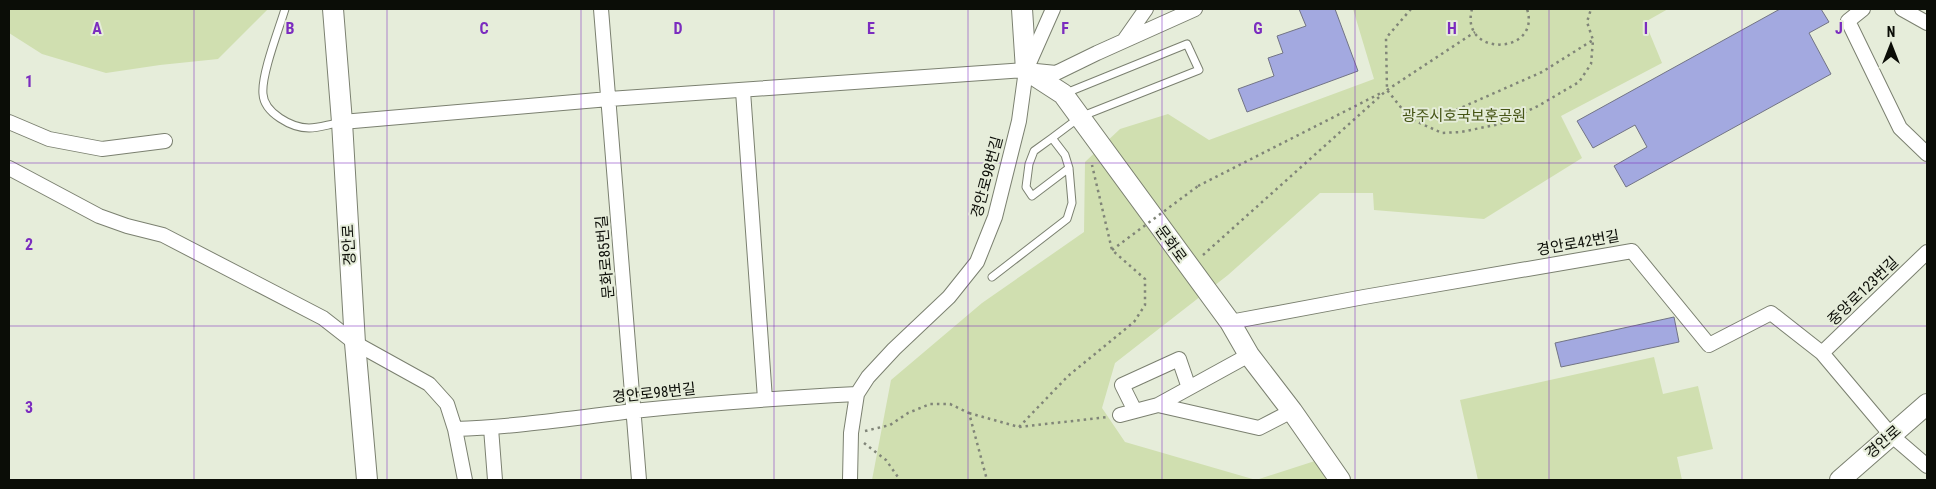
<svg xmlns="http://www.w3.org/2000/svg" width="1936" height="489" font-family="'Roboto Condensed','Noto Sans KR',sans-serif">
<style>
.green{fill:#d0dfb0}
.building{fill:#a3a9e0;stroke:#727485}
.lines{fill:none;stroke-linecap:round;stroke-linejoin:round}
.lane-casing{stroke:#7b8070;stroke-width:9}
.street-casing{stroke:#7b8070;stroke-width:16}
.secondary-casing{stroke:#7b8070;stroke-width:22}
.path{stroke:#808578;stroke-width:2.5;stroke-dasharray:2.5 4;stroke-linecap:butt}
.lane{stroke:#fff;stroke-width:7}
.street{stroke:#fff;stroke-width:14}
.secondary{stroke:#fff;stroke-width:20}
.path-bridge{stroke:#808578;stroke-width:2.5;stroke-dasharray:2.5 4;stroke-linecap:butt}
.grid{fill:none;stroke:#7b2cbf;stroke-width:1;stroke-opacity:0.55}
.labels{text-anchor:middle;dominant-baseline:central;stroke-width:4;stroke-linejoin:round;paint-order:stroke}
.park-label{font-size:15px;fill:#455415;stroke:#e6edda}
.street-label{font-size:15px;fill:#0b0d07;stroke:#e6edda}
.grid-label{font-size:16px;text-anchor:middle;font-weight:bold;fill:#7b2cbf;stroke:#e6edda;stroke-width:4;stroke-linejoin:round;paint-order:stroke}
</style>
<rect width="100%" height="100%" fill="#e6edda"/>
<path class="green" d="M 9,9 L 268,9 L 218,59 L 160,65 L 106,73 L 42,54 L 9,33 Z
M 1353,9 L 1668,9 L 1645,22 L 1662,63 L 1561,116 L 1582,158 L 1484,219 L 1374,210 L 1373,193 L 1320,193 L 1228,275 L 1115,363 L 1102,408 L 1125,442 L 1256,480 L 1318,460 L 1333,480 L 872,480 L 891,380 L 982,303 L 1084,232 L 1085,162 L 1120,129 L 1168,114 L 1209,140 L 1374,79 Z
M 1654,357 L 1663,394 L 1698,386 L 1713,449 L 1677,457 L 1682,480 L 1478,480 L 1460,400 Z"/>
<path class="building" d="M 1299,9 L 1335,9 L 1358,71 L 1247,112 L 1238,89 L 1274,76 L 1268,58 L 1283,53 L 1277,36 L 1306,26 Z
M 1780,9 L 1821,9 L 1829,22 L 1809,33 L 1831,74 L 1626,187 L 1614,166 L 1647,147 L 1635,125 L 1593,148 L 1577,121 Z
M 1674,317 L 1679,342 L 1561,367 L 1555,343 Z"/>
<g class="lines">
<defs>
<path id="lane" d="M 285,9 C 279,29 261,75 263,94 C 264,113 292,128 309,128 C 319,128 330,124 339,123
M 1066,93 L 1187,44 L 1199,70 L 1080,117 L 1052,138 L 1034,151 L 1029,164 L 1026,187 L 1032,196 L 1069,168
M 992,277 L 1067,219 L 1072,203 L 1069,168 L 1065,155 L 1052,138"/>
<path id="street" d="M 601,9 L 639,480
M 1863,9 L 1848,21 L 1900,128 L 1927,154
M 1902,9 L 1927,23
M 1125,39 L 1146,9
M 743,91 L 765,399
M 9,122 L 49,139 L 102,149 L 165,141
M 342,122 L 609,99 L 1026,70 L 1056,73 L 1097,53 L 1195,9
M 9,168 L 99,216 L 127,226 L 163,235 L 323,318 L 355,343 L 429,384 L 447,404 L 455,429 L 465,480
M 1230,322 L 1364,297 L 1632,251 L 1709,345 L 1771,313 L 1822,353 L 1891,435 L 1927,466
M 1822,353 L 1927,252
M 1158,405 L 1259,428 L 1292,411
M 1135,411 L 1122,385 L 1179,359 L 1189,388
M 1120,415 L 1158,405 L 1249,355
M 491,428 L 495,480
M 455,429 C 515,427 574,418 633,411 C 708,403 782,398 857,394
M 850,480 L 851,433 L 857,394 L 868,377 L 894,349 L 949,297 L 977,262 L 995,217 L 1019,121 L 1026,70 L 1053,9"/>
<path id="secondary" d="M 333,9 L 342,122 L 355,343 L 367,480
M 1022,9 L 1026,70 L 1063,94 L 1230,322 L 1249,355 L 1292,411 L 1340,480
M 1840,480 L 1927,404"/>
</defs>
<use href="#lane" class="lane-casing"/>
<use href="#street" class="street-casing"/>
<use href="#secondary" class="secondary-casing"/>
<path class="path" d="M 1411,9 L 1386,38 L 1387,90 L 1411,120 L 1456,110 L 1542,72 L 1593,40
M 1472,9 C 1459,58 1542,55 1527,9
M 1413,120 L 1442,133 L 1461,132 L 1500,124 L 1538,106 L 1579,82 L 1591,64 L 1593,40 L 1587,22 L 1591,9
M 1198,186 L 1383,92
M 1203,255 L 1387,90 L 1475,32
M 969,413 L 1019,427 L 1108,417
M 1019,427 L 1068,376 L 1134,322 L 1145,305 L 1145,279 L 1112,250 L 1092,165
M 865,431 L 890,425 L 908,413 L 930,404 L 950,404 L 969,413 L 987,480
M 864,443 L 886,460 L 900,480"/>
<use href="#lane" class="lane"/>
<use href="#street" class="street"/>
<use href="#secondary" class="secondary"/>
<path class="path-bridge" d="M 1112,250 L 1198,186"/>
</g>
<path class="grid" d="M 194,9 L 194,480M 387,9 L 387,480M 581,9 L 581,480M 774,9 L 774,480M 968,9 L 968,480M 1162,9 L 1162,480M 1355,9 L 1355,480M 1549,9 L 1549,480M 1742,9 L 1742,480M 9,163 L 1927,163M 9,326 L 1927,326"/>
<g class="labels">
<g class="park-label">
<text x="1464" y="116">광주시호국보훈공원</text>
</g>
<g class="street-label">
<text transform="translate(987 177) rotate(-75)">경안로98번길</text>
<text transform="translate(1578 243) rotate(-10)">경안로42번길</text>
<text transform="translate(1171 244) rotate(54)">문화로</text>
<text transform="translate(349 245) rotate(-93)">경안로</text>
<text transform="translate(605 257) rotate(-95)">문화로85번길</text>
<text transform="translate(1863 291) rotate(-44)">중앙로123번길</text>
<text transform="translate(654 393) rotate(-6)">경안로98번길</text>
<text transform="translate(1883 442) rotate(-41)">경안로</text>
</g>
</g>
<g class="grid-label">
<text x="97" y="34">A</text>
<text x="290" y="34">B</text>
<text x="484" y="34">C</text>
<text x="678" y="34">D</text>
<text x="871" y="34">E</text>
<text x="1065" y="34">F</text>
<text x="1258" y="34">G</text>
<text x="1452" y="34">H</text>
<text x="1646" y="34">I</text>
<text x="1839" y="34">J</text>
<text x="29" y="87">1</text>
<text x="29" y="250">2</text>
<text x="29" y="413">3</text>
</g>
<rect width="1936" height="489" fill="none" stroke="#0b0d07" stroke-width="20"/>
<g transform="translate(1891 45)" stroke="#e6edda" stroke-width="4" paint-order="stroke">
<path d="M0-4L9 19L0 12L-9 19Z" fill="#0b0d07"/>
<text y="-8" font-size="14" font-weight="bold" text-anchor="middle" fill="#0b0d07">N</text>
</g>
</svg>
